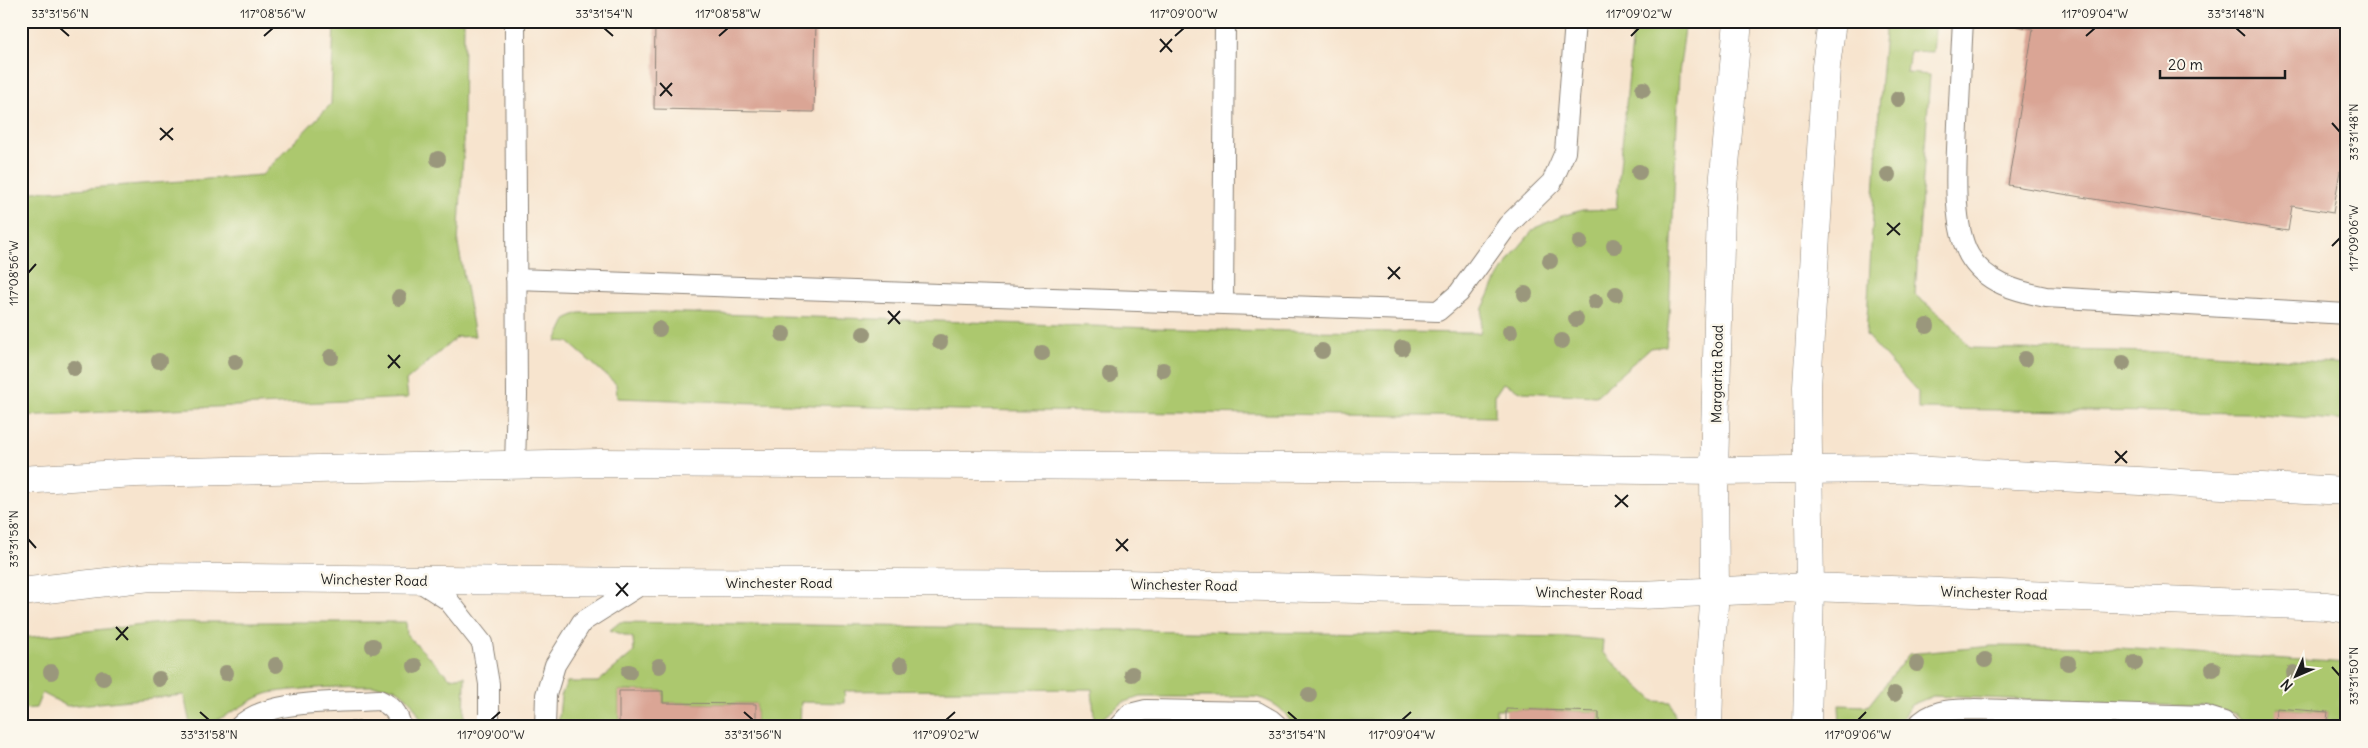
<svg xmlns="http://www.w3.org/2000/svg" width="2368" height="748" font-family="Delius,sans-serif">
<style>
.green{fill:#acc86e;stroke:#647245}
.building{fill:#daa595}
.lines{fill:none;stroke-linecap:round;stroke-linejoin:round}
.service-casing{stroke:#8a8075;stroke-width:22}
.secondary-casing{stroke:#8a8075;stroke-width:29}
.primary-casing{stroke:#8a8075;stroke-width:29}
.service{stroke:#fff;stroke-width:20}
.secondary{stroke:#fff;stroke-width:28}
.primary{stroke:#fff;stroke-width:28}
.tree{fill:#9a977c}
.ticks{fill:none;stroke:#1c1c1c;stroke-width:2}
.labels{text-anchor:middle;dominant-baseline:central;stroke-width:5;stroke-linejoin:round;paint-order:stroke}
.street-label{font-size:14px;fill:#1c1c1c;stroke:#fbf7ec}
.neatline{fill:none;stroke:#1c1c1c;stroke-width:2}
.ticks-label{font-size:12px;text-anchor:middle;fill:#1c1c1c}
</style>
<rect width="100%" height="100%" fill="#fbf7ec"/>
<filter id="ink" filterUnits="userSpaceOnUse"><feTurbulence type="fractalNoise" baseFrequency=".02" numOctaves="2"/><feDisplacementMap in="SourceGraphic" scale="10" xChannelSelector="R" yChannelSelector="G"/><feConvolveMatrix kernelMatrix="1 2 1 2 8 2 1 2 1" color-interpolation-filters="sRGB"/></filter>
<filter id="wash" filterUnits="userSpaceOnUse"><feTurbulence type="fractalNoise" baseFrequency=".0096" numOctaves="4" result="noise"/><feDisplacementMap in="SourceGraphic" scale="20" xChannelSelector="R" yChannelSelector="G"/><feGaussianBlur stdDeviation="1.12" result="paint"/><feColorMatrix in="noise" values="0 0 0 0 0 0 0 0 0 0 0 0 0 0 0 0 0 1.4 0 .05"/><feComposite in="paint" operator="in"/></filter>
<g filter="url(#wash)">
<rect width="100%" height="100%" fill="#f7e4ce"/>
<path class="green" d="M 334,21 L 464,21 L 463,158 L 458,244 L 475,336 L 457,337 L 406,381 L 408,398 L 21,416 L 21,193 L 262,175 L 331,104 Z
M 1634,21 L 1686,21 L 1679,73 L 1669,316 L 1666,346 L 1650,348 L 1596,396 L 1523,392 L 1503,383 L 1495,395 L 1495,417 L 956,410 L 617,398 L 616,384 L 568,342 L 556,341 L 567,318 L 579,313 L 656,312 L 1215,330 L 1480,333 L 1483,308 L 1496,281 L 1514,253 L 1535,228 L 1562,216 L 1582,210 L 1616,209 Z
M 1886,21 L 1936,21 L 1933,52 L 1910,51 L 1907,73 L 1930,75 L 1915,295 L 1949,322 L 1970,348 L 2200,353 L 2347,364 L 2347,421 L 2248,413 L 1918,409 L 1918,392 L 1866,335 L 1880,92 Z
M 171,622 L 406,622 L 407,635 L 450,678 L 465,676 L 464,727 L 423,727 C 418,711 410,696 394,688 C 382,683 279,689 266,694 C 245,701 211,731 190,724 L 184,695 L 67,706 L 42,693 L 36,708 L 21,709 L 21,638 Z
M 620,622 L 1567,637 L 1603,640 L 1602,652 L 1654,701 L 1671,702 L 1678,727 L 1599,727 L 1599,712 L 1496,709 L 1496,727 L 1469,727 L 1469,721 L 1334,721 L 1333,727 L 1293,727 C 1285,709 1275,703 1257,697 L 1140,697 L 1124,702 L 1097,722 L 1094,717 L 1092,689 L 845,691 L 844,703 L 801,702 L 800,727 L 756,727 L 756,704 L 663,703 L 663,691 L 619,691 L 619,727 L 558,727 L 561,696 L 567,682 L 598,682 L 634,652 L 633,638 L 610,630 Z
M 1992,646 L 2104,647 L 2347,663 L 2347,722 L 2327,721 L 2328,712 L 2277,708 L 2275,727 L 2248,727 L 2236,714 L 2208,707 L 1933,696 L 1911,705 L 1896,727 L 1840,727 L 1839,705 L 1868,706 L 1909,654 Z
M 1142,722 L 1245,723 L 1257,727 L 1133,727 Z"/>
<g id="blocks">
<path class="building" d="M 655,21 L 816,21 L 814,112 L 654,109 Z
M 2017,21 L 2347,21 L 2347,172 L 2340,171 L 2333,213 L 2292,206 L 2288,231 L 2008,185 L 2033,29 L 2017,26 Z
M 619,691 L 663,691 L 663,703 L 756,704 L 756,727 L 619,727 Z
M 2276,708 L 2328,712 L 2326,727 L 2275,727 Z
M 1506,709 L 1599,712 L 1599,727 L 1506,727 Z
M 385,721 L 385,727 L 303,727 L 303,723 Z
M 2041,722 L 2098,725 L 2098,727 L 2040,727 Z"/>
</g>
</g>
<g filter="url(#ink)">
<use href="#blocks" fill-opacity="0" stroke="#8a8075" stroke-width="1"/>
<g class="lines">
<defs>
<path id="service" d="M 515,21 L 517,395 L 515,465
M 1963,21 C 1961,55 1960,89 1958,124 C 1957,159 1951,223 1969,255 C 1985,283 2016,291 2046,297 L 2347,314
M 516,279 L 1223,304 L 1225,21
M 1223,304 L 1438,311 L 1459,293 L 1508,225 L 1552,182 L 1565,152 L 1575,21
M 417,580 L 448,600 L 482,643 L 489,684 L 489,727
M 239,727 C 266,698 340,703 379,700 C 392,706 398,712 401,727
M 545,727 L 546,695 L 555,665 L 582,622 L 645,582
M 1118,727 L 1130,714 L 1146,710 L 1257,712 L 1271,720 L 1279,727
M 1916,727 C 1932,708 1953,710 1975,709 L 2205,716 L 2224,722 L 2229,727"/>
<path id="secondary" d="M 1708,727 L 1710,658 L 1715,592 L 1714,471 L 1721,209 L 1738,21
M 1807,727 L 1810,587 L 1807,387 L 1826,66 L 1832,21"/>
<path id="primary" d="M 21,480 L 136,473 L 599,463 L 1504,468 L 1714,471 L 1890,469 L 2347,491
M 21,592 L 150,577 L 645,582 L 1124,584 L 1641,595 L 1810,587 L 2327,606 L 2347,609"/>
</defs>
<use href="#service" class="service-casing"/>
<use href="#secondary" class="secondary-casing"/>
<use href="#primary" class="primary-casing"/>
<use href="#service" class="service"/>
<use href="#secondary" class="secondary"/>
<use href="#primary" class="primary"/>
</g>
<g class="tree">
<circle cx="1643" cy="89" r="8"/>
<circle cx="1898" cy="99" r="8"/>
<circle cx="438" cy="159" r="8"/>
<circle cx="1639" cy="172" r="8"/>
<circle cx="1888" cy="175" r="8"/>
<circle cx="1580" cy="242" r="8"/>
<circle cx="1614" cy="246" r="8"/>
<circle cx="1550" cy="261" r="8"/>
<circle cx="1525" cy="294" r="8"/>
<circle cx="1616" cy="294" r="8"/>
<circle cx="399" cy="298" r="8"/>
<circle cx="1595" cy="302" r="8"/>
<circle cx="1576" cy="319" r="8"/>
<circle cx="1927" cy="326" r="8"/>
<circle cx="659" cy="329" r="8"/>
<circle cx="1510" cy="332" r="8"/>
<circle cx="783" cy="334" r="8"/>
<circle cx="864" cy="334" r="8"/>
<circle cx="1562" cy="341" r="8"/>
<circle cx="940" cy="342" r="8"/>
<circle cx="1402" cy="348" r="8"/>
<circle cx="1322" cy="351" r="8"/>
<circle cx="1042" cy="353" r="8"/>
<circle cx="331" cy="357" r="8"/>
<circle cx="2025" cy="359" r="8"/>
<circle cx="159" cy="361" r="8"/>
<circle cx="235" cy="362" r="8"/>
<circle cx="2123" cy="363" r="8"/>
<circle cx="74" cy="368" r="8"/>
<circle cx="1163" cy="370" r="8"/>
<circle cx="1110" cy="375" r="8"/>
<circle cx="373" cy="646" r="8"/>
<circle cx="1985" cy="660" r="8"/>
<circle cx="2068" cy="663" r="8"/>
<circle cx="2135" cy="663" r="8"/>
<circle cx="1917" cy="664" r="8"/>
<circle cx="276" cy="665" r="8"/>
<circle cx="901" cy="665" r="8"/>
<circle cx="415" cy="666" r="8"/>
<circle cx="659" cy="666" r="8"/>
<circle cx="2213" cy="669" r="8"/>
<circle cx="51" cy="672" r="8"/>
<circle cx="629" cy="672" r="8"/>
<circle cx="226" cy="673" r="8"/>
<circle cx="2294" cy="673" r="8"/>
<circle cx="1132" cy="674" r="8"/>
<circle cx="103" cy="678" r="8"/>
<circle cx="159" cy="679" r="8"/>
<circle cx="1894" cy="694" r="8"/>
<circle cx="1309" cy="695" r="8"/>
</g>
</g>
<path class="ticks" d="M 60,28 L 69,36M 604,28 L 613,36M 2236,28 L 2245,36M 264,36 L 273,28M 719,36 L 728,28M 1175,36 L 1184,28M 1631,36 L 1639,28M 2086,36 L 2095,28M 1160,39 L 1172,52M 1160,52 L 1172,39M 660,83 L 672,96M 660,96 L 672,83M 2332,123 L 2340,132M 160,128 L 173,140M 160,140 L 173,128M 1887,223 L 1900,235M 1887,235 L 1900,223M 2332,246 L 2340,238M 1388,267 L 1400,279M 28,273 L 36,264M 1388,279 L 1400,267M 888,311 L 900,324M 888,324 L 900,311M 388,355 L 400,368M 388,368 L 400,355M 2115,451 L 2127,463M 2115,463 L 2127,451M 1615,495 L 1628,507M 1615,507 L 1628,495M 28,539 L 36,548M 1116,539 L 1128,551M 1116,551 L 1128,539M 616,583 L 628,596M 616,596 L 628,583M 116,627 L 128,640M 116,640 L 128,627M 2332,667 L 2340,676M 200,712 L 209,720M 744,712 L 753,720M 1288,712 L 1297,720M 491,720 L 500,712M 946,720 L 955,712M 1402,720 L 1411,712M 1858,720 L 1866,712"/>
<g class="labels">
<g class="street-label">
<text transform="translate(1717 374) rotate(-89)">Margarita Road</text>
<text transform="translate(374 580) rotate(1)">Winchester Road</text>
<text x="779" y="583">Winchester Road</text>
<text transform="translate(1184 585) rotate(1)">Winchester Road</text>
<text transform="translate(1589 593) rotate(1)">Winchester Road</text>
<text transform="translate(1994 593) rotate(2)">Winchester Road</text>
</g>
</g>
<rect width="2368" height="748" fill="none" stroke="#fbf7ec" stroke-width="55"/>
<g transform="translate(2296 676) rotate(225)" stroke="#fbf7ec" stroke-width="4" paint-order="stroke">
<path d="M0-4L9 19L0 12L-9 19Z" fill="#1c1c1c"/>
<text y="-8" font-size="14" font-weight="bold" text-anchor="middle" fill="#1c1c1c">N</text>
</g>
<path d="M2160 70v8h125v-8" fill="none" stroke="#1c1c1c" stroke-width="2.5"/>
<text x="2168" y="70" font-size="15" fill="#1c1c1c" stroke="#fbf7ec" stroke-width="4" paint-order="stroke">20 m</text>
<rect x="28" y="28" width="2312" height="692" class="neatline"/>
<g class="ticks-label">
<text x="60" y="18">33°31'56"N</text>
<text x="273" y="18">117°08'56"W</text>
<text x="604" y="18">33°31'54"N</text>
<text x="728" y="18">117°08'58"W</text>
<text x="1184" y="18">117°09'00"W</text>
<text x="1639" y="18">117°09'02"W</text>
<text x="2095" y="18">117°09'04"W</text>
<text x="2236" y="18">33°31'48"N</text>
<text transform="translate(2354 132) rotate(-90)" y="4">33°31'48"N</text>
<text transform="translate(2354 238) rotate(-90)" y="4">117°09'06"W</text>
<text transform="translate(14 273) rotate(-90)" y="4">117°08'56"W</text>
<text transform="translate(14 539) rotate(-90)" y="4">33°31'58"N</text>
<text transform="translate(2354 676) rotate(-90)" y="4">33°31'50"N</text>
<text x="209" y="739">33°31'58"N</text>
<text x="491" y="739">117°09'00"W</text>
<text x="753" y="739">33°31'56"N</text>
<text x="946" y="739">117°09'02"W</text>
<text x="1297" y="739">33°31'54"N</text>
<text x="1402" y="739">117°09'04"W</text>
<text x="1858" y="739">117°09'06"W</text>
</g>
</svg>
